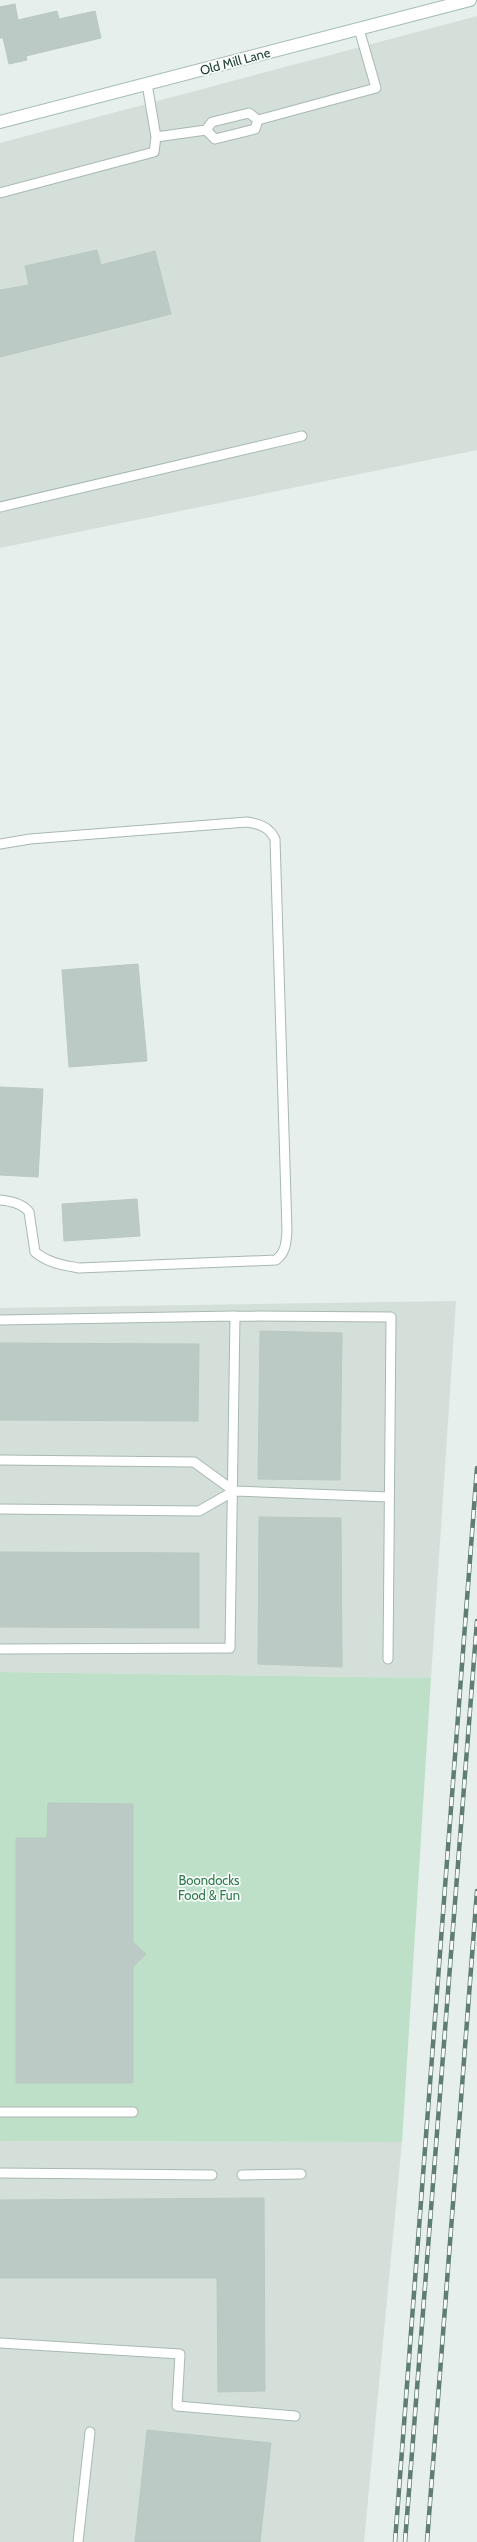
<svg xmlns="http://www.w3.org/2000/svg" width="477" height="2542" font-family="Cabin,sans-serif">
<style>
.built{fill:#d4dfda}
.green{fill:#bfe0c8}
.building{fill:#bbcac4;stroke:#b8c9c2}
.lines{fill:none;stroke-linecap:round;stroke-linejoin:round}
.lane-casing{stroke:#a8b8b2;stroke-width:11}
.secondary-casing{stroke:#a4bbb3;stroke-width:14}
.lane{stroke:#fff;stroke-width:9}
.secondary{stroke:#fff;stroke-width:12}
.rail-casing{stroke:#5f7d75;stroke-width:4.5}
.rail{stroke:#f7fbf9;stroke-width:3;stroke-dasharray:9;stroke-linecap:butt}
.labels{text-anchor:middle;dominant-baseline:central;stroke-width:3.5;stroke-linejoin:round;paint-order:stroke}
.street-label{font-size:13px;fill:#24423a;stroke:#f7fbf9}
.park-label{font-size:13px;fill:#2d7a4b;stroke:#f7fbf9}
</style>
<rect width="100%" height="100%" fill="#e6efeb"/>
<path class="built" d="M 477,16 L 477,450 L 0,548 L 0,143 Z
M 456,1301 L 431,1678 L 0,1672 L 0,1308 Z
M 0,2141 L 402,2142 L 364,2542 L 0,2542 Z"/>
<path class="green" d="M 0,1672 L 431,1678 L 402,2142 L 0,2141 Z"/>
<path class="building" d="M 15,4 L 18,20 L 57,11 L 59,19 L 95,11 L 101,38 L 26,56 L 27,60 L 9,64 L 3,38 L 0,38 L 0,7 Z
M 97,250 L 101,265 L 155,251 L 171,314 L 0,357 L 0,290 L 29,285 L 25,266 Z
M 138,964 L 147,1061 L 69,1067 L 62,970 Z
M 0,1087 L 43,1089 L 38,1177 L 0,1175 Z
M 137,1199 L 140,1236 L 64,1241 L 62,1204 Z
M 260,1331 L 342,1333 L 340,1480 L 258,1479 Z
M 0,1343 L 199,1344 L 198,1421 L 0,1420 Z
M 259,1517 L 341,1518 L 342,1667 L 258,1664 Z
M 0,1552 L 199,1553 L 199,1628 L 0,1627 Z
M 48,1803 L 133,1804 L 133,1942 L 146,1954 L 133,1967 L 133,2083 L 16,2083 L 16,1838 L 47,1838 Z
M 264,2198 L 265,2391 L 218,2392 L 217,2278 L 0,2278 L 0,2200 Z
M 147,2430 L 271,2443 L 260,2542 L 135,2542 Z"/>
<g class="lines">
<defs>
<path id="lane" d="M 258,120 L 376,88 L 359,29
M 156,137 L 206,130 L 212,122 L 249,113 L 258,120 L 255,129 L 215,139 L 206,130
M 0,193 L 154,152 L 156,137 L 147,84
M 0,507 L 302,436
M 0,844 L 30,839 L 247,822 C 260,824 269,827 275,839 L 287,1231 C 286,1243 286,1252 276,1260 L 79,1268 C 63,1265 48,1263 35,1252 L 29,1212 C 23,1204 10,1201 0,1200
M 0,1320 L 235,1316 L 391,1317 L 388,1659
M 0,1460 L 194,1462 L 234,1491
M 0,1509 L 199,1511 L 234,1491 L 389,1497
M 0,1649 L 230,1648 L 235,1316
M 0,2112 L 133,2112
M 0,2173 L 212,2175
M 242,2175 L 301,2174
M 0,2343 L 180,2354 L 177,2406 L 295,2416
M 78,2542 L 90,2432"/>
<path id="secondary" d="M 0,122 L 470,0"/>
</defs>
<use href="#lane" class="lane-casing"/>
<use href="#secondary" class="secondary-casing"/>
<use href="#lane" class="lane"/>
<use href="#secondary" class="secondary"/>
<defs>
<path id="rail" d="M 395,2542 L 477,1468
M 405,2542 L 477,1621
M 427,2542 L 477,1891"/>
</defs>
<use href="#rail" class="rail-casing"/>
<use href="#rail" class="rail"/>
</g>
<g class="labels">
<g class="street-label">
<text transform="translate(235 61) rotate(-15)">Old Mill Lane</text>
</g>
<g class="park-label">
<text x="209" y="1880">Boondocks<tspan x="209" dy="15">Food &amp; Fun</tspan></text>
</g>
</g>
</svg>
